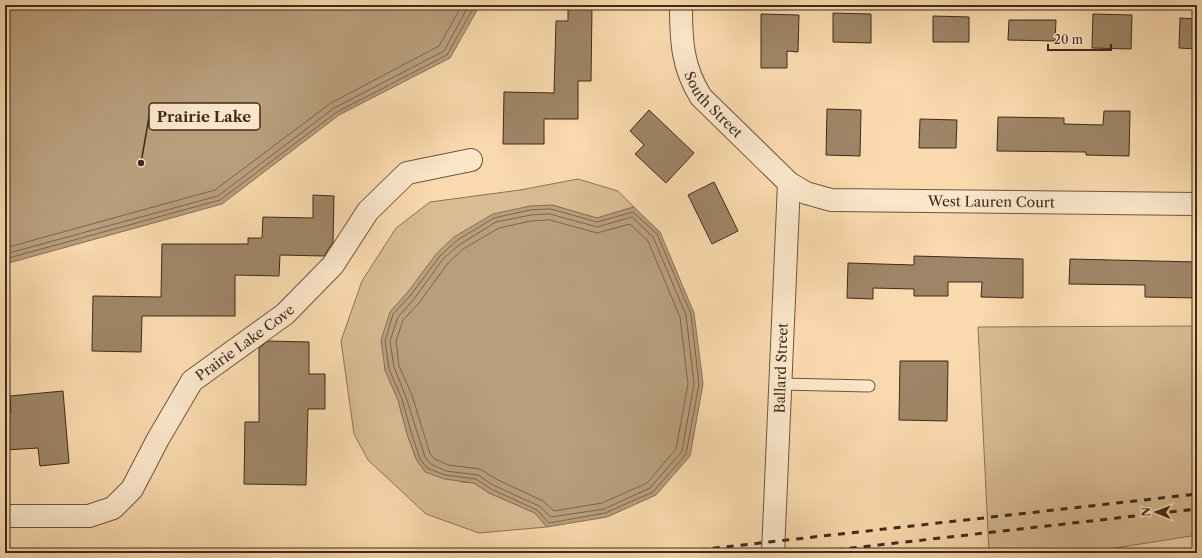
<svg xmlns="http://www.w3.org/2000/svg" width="1202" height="558" font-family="'Libre Caslon Text',serif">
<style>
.green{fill:#d9bb94;stroke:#8c7358}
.water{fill:#b99e7c;stroke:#887056}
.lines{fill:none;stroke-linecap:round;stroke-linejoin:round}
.shore{stroke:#7c644c;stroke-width:1}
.building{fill:#9f8567;stroke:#3e2b1c}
.service-casing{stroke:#6d5640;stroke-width:13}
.minor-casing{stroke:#6d5640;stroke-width:24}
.tertiary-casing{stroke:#6d5640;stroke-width:24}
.service{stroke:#fbe6ca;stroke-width:11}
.minor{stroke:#fbe6ca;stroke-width:22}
.tertiary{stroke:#fbe6ca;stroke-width:22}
.rail{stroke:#3e2b1c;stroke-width:3;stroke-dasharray:7 7;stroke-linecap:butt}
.labels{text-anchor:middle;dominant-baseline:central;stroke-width:3;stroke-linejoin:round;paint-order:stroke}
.street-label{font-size:14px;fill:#3e2b1c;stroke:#fbe6ca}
.leader{fill:none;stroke:#3e2b1c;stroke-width:1.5}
.callout-dot{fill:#3e2b1c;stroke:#fbe6ca;stroke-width:1.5}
.callout{fill:#fbe6ca;stroke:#3e2b1c;stroke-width:1.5}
.callout-label{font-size:15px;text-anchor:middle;font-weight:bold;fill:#3e2b1c}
</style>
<rect width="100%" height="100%" fill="#f9d9ad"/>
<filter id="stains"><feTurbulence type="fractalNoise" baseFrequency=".005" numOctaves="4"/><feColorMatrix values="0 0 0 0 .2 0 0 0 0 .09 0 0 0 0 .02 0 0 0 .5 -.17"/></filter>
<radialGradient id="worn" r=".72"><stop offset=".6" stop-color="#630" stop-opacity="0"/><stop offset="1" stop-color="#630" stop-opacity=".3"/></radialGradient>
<path class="green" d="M 578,179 L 618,191 L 634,207 L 597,218 L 552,205 L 407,293 L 390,312 L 385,370 L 398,400 L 407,434 L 417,461 L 461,482 L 474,483 L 489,493 L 535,513 L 547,527 L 479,533 L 426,514 L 368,460 L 354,434 L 341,341 L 362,281 L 396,228 L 430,202 L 520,190 Z
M 1197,326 L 1197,535 L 1084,553 L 989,553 L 978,327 Z"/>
<path class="water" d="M 5,5 L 480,5 L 450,58 L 339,115 L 222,204 L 5,264 Z
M 552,205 L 597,218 L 634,207 L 660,232 L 694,313 L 703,384 L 690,456 L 656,495 L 607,517 L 547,527 L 535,513 L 489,493 L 474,483 L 444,479 L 425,472 L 417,461 L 407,434 L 398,400 L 385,370 L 381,340 L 390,312 L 407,293 L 437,253 L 454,237 L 493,214 L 530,206 Z"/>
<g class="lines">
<path class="shore" d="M 551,209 L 597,222 L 633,212 L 657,234 L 691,314 L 699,384 L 686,454 L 653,492 L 605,513 L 549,523 L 537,510 L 491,489 L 476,479 L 445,475 L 427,468 L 420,459 L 411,432 L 402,399 L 389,369 L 385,341 L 393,314 L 410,296 L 440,256 L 456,241 L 494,218 L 530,210 Z
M 550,214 L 597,227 L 632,217 L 653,237 L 686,315 L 694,384 L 682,451 L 650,488 L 604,509 L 551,517 L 539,506 L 493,485 L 478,475 L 446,471 L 431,464 L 425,457 L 406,397 L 394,367 L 390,341 L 398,317 L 414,299 L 443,259 L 459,245 L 496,222 L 531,215 Z
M 550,220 L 597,233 L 630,224 L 648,241 L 680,317 L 688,384 L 676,449 L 647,483 L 602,503 L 554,511 L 543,501 L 496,479 L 480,469 L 448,465 L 435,459 L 430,454 L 412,395 L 399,366 L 396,341 L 403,320 L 419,303 L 448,263 L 463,249 L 499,228 L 531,221 Z
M 5,248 L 215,190 L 331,103 L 439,46 L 462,5
M 5,254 L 218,196 L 334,108 L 444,51 L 469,5
M 5,259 L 220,200 L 337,112 L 447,55 L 475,5"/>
</g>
<path class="building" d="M 568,5 L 592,5 L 591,81 L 578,81 L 578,119 L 544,119 L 544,144 L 503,144 L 504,92 L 554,93 L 556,21 L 568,21 Z
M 833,13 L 871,14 L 871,43 L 833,42 Z
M 761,14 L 799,15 L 798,52 L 787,51 L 787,68 L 761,68 Z
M 1093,14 L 1132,15 L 1131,49 L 1092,48 Z
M 933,16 L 969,17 L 969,42 L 933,42 Z
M 1180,18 L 1197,19 L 1197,49 L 1179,48 Z
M 1009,20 L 1056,20 L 1055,41 L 1008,40 Z
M 827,109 L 861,110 L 860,156 L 826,155 Z
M 649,110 L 694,153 L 666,183 L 635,154 L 644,145 L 630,131 Z
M 1104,111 L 1130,111 L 1129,156 L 1086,155 L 1086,152 L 997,151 L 998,117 L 1064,118 L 1064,124 L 1103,125 Z
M 920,119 L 957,120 L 956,148 L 919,148 Z
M 714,182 L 738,231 L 712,244 L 688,195 Z
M 313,195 L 334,196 L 333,242 L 324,256 L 280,255 L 279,276 L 235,275 L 235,316 L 142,316 L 141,352 L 92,351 L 93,296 L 161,297 L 162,244 L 248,244 L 248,238 L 262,238 L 263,217 L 313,218 Z
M 914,256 L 1023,259 L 1023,298 L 981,297 L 982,282 L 948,282 L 948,296 L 914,296 L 914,289 L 873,288 L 873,299 L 847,298 L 848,263 L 914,265 Z
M 1070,259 L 1197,262 L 1197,298 L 1145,297 L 1145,285 L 1069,284 Z
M 268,341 L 309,342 L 309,374 L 325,374 L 325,409 L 308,409 L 306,485 L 244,484 L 245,422 L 259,422 L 259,348 Z
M 900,361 L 948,361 L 947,421 L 899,420 Z
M 63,391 L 69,463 L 40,466 L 38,448 L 5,450 L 5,413 L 11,413 L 10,396 Z"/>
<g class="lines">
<defs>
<path id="service" d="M 781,384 L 869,386"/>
<g id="minor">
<path id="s1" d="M 789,183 L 806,193 L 831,200 L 1197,204"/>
<path id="s2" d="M 5,516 L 89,516 L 113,508 L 132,489 L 158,439 L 192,381 L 285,314 L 333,265 L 368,211 L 407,173 L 471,160"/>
</g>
<g id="tertiary">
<path id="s3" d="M 681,5 C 681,40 682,67 701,97 L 789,183 L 773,553"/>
</g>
</defs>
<use href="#service" class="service-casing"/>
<use href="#minor" class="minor-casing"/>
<use href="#tertiary" class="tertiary-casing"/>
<use href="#service" class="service"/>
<use href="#minor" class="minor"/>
<use href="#tertiary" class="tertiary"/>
<path class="rail" d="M 671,553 L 1197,494
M 808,553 L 1197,509"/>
</g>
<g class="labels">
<g class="street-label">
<text stroke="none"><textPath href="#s3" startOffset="109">South Street</textPath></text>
<text stroke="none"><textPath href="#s1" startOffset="206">West Lauren Court</textPath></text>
<text stroke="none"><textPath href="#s2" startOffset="325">Prairie Lake Cove</textPath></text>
<text transform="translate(781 368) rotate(-88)">Ballard Street</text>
</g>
</g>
<path class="leader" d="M141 163L149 117"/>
<circle class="callout-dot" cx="141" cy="163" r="4"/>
<rect class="callout" x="149" y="103" width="111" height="27" rx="4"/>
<g class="callout-label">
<text x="204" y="122">Prairie Lake</text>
</g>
<rect width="1202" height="558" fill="none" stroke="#f9d9ad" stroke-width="20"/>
<rect x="6" y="6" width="1190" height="546" fill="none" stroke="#3e2b1c" stroke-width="2"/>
<rect x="10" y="10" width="1182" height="538" fill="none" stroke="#3e2b1c"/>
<g transform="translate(1156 512) rotate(271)" stroke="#fbe6ca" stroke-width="3" paint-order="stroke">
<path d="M0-3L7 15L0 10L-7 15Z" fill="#3e2b1c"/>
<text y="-6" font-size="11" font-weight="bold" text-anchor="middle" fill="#3e2b1c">N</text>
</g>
<path d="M1048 44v6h63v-6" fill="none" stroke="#3e2b1c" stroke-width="2"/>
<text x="1054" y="44" font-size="12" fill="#3e2b1c" stroke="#fbe6ca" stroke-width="3" paint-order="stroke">20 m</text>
<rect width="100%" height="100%" filter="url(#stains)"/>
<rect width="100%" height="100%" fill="url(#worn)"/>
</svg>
